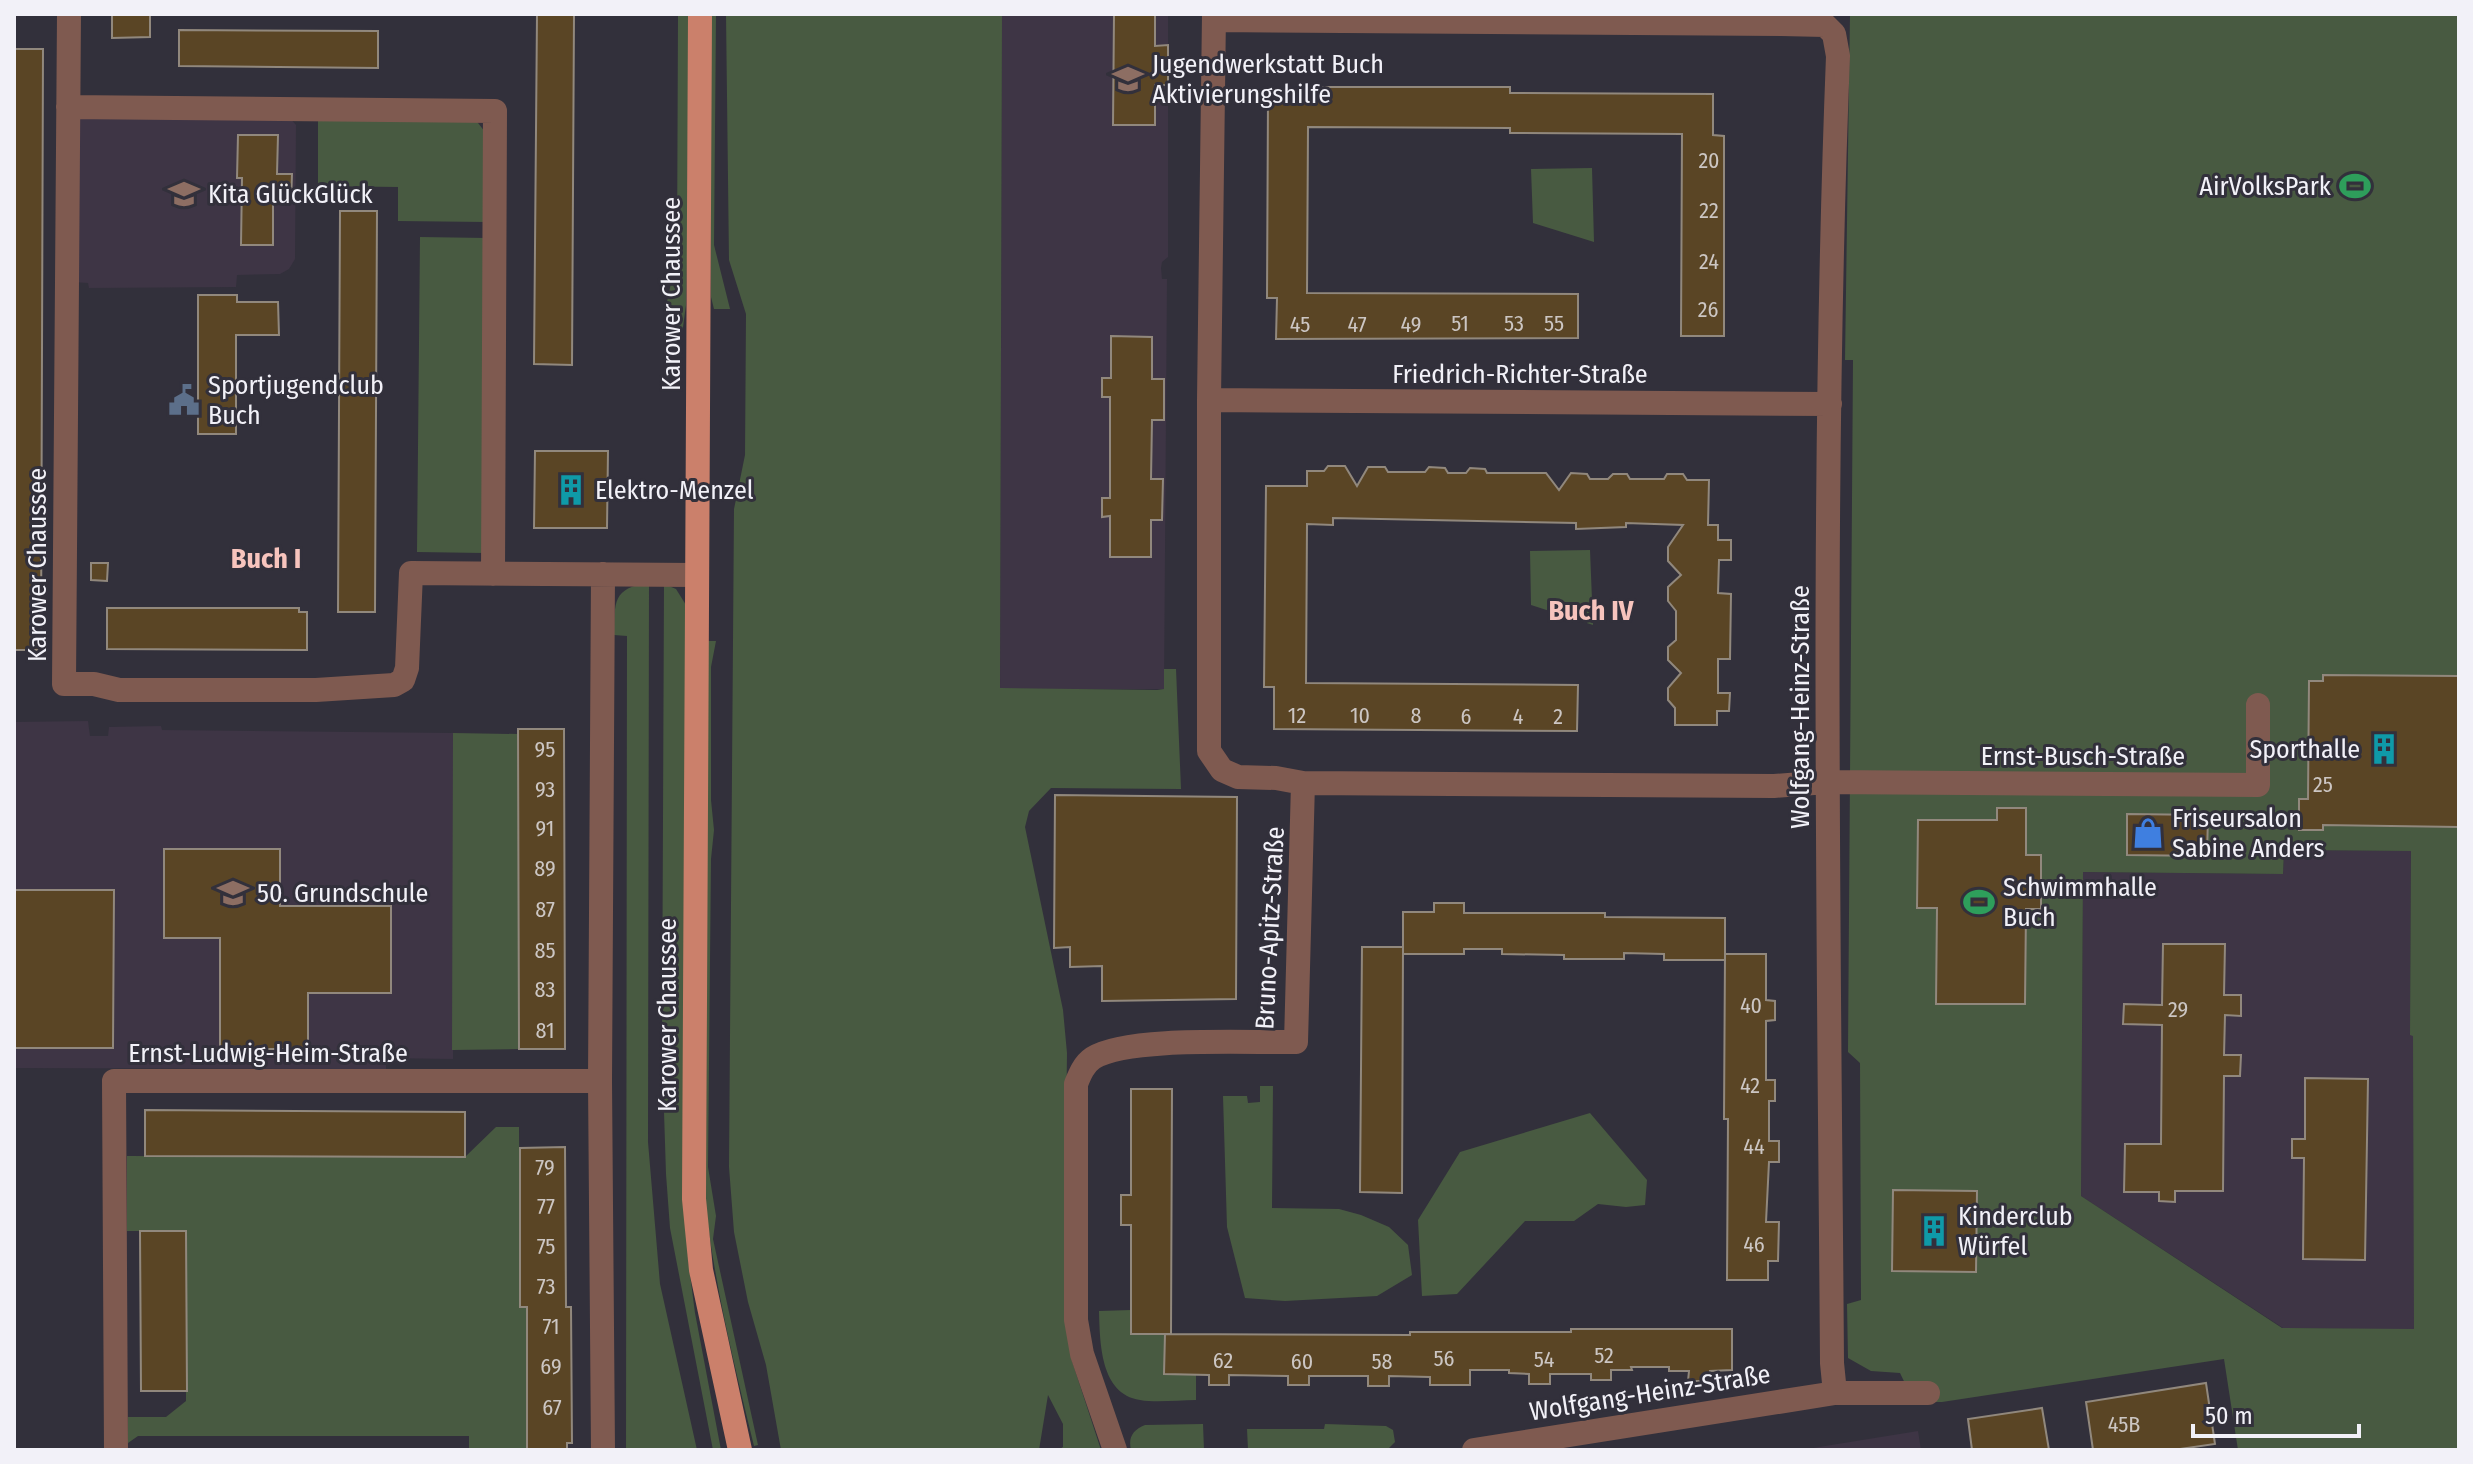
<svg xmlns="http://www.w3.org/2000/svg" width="2473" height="1464" font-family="'Fira Sans Condensed',sans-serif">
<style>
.education{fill:#3e3545}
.green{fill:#485a41;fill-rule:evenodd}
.building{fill:#5a4525;stroke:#91887d;stroke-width:2}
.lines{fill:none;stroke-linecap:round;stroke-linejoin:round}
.minor{stroke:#7f5a50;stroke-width:24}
.major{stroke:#cb806b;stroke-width:24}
.labels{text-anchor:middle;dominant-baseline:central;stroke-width:6;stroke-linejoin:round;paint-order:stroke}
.number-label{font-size:22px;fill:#ccc6c3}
.poi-label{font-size:26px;fill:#f2f1f8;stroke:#32303b;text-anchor:start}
.street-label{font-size:26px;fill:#f2f1f8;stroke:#32303b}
.neighbourhood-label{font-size:28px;font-weight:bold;fill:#f7c4bd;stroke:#32303b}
</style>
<rect width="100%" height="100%" fill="#32303b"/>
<path class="education" d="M 1002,14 L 1168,14 L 1168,257 L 1162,262 L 1161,268 L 1162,279 L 1167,279 L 1164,689 L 1000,689 Z
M 287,115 L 296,125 L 295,259 L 289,269 L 280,274 L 237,275 L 236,287 L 89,288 L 88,283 L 73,282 L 80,117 Z
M 88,721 L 90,736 L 108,736 L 109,727 L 161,726 L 162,730 L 453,733 L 453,1059 L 386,1058 L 386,1069 L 14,1068 L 14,722 Z
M 2284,850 L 2411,851 L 2410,1034 L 2424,1035 L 2419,1330 L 2283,1328 L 2081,1196 L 2083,872 L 2283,874 Z
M 1918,1431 L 1921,1450 L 1803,1450 L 1819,1447 Z"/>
<path class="green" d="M 678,14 L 689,14 L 687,259 L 686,305 L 681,342 L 664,342 L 667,302 L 677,255 Z
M 711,14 L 716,14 L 714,245 L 730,309 L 714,309 L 711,297 Z
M 726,14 L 1002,14 L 1000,688 L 1157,690 L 1164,689 L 1164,669 L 1176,669 L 1181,789 L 1051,788 L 1029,811 L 1025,827 L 1063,1010 L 1067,1053 L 1064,1293 L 1072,1361 L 1101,1450 L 1058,1450 L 1063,1447 L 1063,1424 L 1048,1395 L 1039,1450 L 781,1450 L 766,1365 L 748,1302 L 734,1232 L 729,1167 L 734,509 L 745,455 L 746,314 L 729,260 Z
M 1850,14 L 2459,14 L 2459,1450 L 2238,1450 L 2224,1359 L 1942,1402 L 1914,1402 L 1900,1373 L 1871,1371 L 1848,1358 L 1847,1304 L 1861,1300 L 1860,1063 L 1848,1052 L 1853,360 L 1845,360 ZM 2284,850 L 2411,851 L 2410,1035 L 2413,1036 L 2414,1329 L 2282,1328 L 2081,1196 L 2083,872 L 2283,874 Z
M 318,114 L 475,119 L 485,132 L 486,222 L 398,221 L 398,187 L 318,186 Z
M 1592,168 L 1594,242 L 1533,223 L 1531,169 Z
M 420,237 L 487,238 L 484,553 L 417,552 Z
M 1590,550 L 1593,625 L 1531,605 L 1530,551 Z
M 649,583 L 648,1142 L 660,1284 L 697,1450 L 626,1450 L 627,636 L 614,635 C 615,602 612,588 649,583 Z
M 664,584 L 676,589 L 686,605 L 688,1259 L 695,1313 L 721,1450 L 713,1450 L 670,1228 L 666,1174 L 662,1050 Z
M 707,641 L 716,641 L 711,667 L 711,800 L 714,830 L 711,859 L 708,1167 L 716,1216 L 713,1239 L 758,1445 L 754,1446 C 735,1368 716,1291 706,1210 Z
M 453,733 L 518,734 L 519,1049 L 452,1050 Z
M 1260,1086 L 1273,1086 L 1272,1208 L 1339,1209 L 1361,1215 L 1389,1227 L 1408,1245 L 1412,1275 L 1377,1296 L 1285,1301 L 1245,1298 L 1227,1227 L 1223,1096 L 1247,1096 L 1248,1103 L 1260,1102 Z
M 1590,1113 L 1647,1180 L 1645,1205 L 1626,1207 L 1598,1204 L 1574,1221 L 1525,1221 L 1457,1294 L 1422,1296 L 1418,1220 L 1460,1152 Z
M 496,1127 L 519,1127 L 520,1307 L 527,1307 L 527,1450 L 469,1450 L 469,1436 L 138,1436 L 128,1443 L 128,1417 L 166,1417 L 186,1401 L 186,1231 L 127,1231 L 127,1156 L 465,1157 Z
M 1131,1310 L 1131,1334 L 1165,1334 L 1165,1374 L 1196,1375 L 1196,1400 C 1178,1400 1157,1403 1140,1400 C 1100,1394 1100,1342 1099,1311 Z
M 1203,1424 L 1204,1450 L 1131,1450 C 1128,1437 1133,1430 1145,1425 Z
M 1325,1424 L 1386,1426 L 1393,1430 L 1395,1442 L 1387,1450 L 1248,1450 L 1247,1429 L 1324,1429 Z"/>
<path class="building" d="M 112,14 L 150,14 L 150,37 L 112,38 Z
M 537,14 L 574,14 L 572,365 L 534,364 Z
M 1114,14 L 1155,14 L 1155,46 L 1168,45 L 1168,85 L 1155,85 L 1155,125 L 1113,125 Z
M 179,30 L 378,31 L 378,68 L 179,66 Z
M 14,49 L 43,49 L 41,650 L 14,650 Z
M 1308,87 L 1510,87 L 1510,93 L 1713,94 L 1713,135 L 1724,136 L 1724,336 L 1681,336 L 1682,134 L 1510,133 L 1510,128 L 1308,127 L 1307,293 L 1578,294 L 1578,338 L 1276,339 L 1277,298 L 1267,298 L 1268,97 L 1308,97 Z
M 238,135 L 278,135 L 277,174 L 292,174 L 291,202 L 273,202 L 273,245 L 241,245 L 242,178 L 237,178 Z
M 340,211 L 377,211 L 375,612 L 338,612 Z
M 198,295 L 237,295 L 237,302 L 278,302 L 279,335 L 236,335 L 236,434 L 198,434 Z
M 1111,336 L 1152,337 L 1152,379 L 1164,379 L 1164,420 L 1152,420 L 1151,479 L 1163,479 L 1162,520 L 1151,520 L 1151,557 L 1110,557 L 1110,516 L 1102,517 L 1102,498 L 1110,498 L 1110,397 L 1102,397 L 1102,378 L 1111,378 Z
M 535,451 L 608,451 L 607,528 L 534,528 Z
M 1328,466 L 1345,466 L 1357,486 L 1368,467 L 1385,467 L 1388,472 L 1425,472 L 1429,467 L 1445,468 L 1448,473 L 1466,473 L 1470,468 L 1485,469 L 1487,473 L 1546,473 L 1559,490 L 1571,473 L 1587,474 L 1590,479 L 1608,479 L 1613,474 L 1627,474 L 1630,479 L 1664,479 L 1667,474 L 1683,474 L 1687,480 L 1709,480 L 1708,525 L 1718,525 L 1718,540 L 1731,540 L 1731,560 L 1719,560 L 1718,593 L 1731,594 L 1730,659 L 1718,659 L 1718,693 L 1730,693 L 1729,711 L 1717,711 L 1717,725 L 1675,725 L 1675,708 L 1668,700 L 1668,688 L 1681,673 L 1668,660 L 1668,647 L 1676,640 L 1676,611 L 1668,601 L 1668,587 L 1681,575 L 1668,561 L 1668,547 L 1683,525 L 1626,523 L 1626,527 L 1576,529 L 1576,523 L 1333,518 L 1333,525 L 1307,524 L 1306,683 L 1578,685 L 1577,731 L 1274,729 L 1274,687 L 1264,687 L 1266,486 L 1307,486 L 1307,471 L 1324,471 Z
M 91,563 L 108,563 L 107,581 L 91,580 Z
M 107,608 L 299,608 L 299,612 L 307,612 L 307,650 L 107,649 Z
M 2323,675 L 2459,676 L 2459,827 L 2323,825 L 2323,830 L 2299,830 L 2299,799 L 2308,799 L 2309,681 L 2323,681 Z
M 518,729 L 564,729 L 565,1049 L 519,1049 Z
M 1055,795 L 1237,797 L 1236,999 L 1102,1001 L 1102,966 L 1070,967 L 1070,947 L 1054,948 Z
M 1997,808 L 2026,808 L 2026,855 L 2041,855 L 2041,909 L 2026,909 L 2025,1004 L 1936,1004 L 1937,908 L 1917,908 L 1918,820 L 1997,820 Z
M 2127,814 L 2208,815 L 2207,856 L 2127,855 Z
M 164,849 L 280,849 L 280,906 L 391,906 L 391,993 L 308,993 L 308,1049 L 220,1049 L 220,938 L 164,938 Z
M 14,890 L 114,890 L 113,1048 L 14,1048 Z
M 1434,903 L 1464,903 L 1464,913 L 1605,913 L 1605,917 L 1725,918 L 1725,960 L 1664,960 L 1664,954 L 1624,953 L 1624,959 L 1564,959 L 1564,955 L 1502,954 L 1502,949 L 1464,949 L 1464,954 L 1403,954 L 1403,912 L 1434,912 Z
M 2163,944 L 2225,944 L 2224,995 L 2241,995 L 2241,1016 L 2225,1015 L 2224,1055 L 2241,1055 L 2240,1076 L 2224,1076 L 2223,1191 L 2175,1191 L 2175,1202 L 2159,1201 L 2159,1192 L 2124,1192 L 2125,1144 L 2161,1144 L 2162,1025 L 2123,1024 L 2124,1004 L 2162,1005 Z
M 1362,947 L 1403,947 L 1402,1193 L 1360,1192 Z
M 1725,954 L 1766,954 L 1766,1000 L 1775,1001 L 1775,1020 L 1766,1021 L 1766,1080 L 1775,1080 L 1775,1101 L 1769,1101 L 1769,1141 L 1779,1141 L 1779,1162 L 1769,1162 L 1766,1222 L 1779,1222 L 1778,1261 L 1768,1261 L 1768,1280 L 1727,1280 L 1728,1119 L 1724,1119 Z
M 2305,1078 L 2368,1079 L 2365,1260 L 2303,1259 L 2304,1158 L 2292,1158 L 2292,1139 L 2305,1139 Z
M 1131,1089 L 1172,1089 L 1171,1334 L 1131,1334 L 1131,1225 L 1121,1225 L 1121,1195 L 1131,1195 Z
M 145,1110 L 465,1112 L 465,1157 L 145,1156 Z
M 565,1147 L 566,1307 L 571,1307 L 572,1443 L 567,1443 L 567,1450 L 527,1450 L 527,1307 L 520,1307 L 520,1148 Z
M 1893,1190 L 1977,1191 L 1976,1272 L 1892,1271 Z
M 140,1231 L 186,1231 L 187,1391 L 141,1391 Z
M 1571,1329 L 1732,1329 L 1732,1370 L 1710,1371 L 1711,1381 L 1688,1381 L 1689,1371 L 1669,1371 L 1669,1367 L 1631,1367 L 1632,1370 L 1611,1370 L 1611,1380 L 1591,1380 L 1591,1374 L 1550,1374 L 1550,1384 L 1529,1384 L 1529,1374 L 1509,1373 L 1509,1370 L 1470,1370 L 1470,1385 L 1430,1385 L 1430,1377 L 1389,1376 L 1389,1386 L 1368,1386 L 1368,1376 L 1309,1376 L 1309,1385 L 1288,1385 L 1288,1376 L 1229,1375 L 1229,1385 L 1209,1385 L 1209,1375 L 1164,1374 L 1165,1334 L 1410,1335 L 1410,1332 L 1571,1332 Z
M 2206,1383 L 2215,1444 L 2173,1450 L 2093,1450 L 2086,1402 Z
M 2042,1408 L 2049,1450 L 1972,1450 L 1968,1419 Z"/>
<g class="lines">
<path class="minor" d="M 69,14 L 64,684 L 94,684 L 119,690 L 316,690 L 394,685 L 403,680 L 407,668 L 411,573 L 696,575
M 1214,14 L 1209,400 L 1209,751 L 1222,770 L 1238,777 L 1276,778 L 1303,783 L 1774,786 L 1827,782 L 2258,785 L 2258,705
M 1214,20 L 1781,24 L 1825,25 L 1834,34 L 1838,56 C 1821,491 1829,927 1832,1363 L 1835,1393
M 68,107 L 495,111 L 493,574
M 1209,400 L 1830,404
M 603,574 L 600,1081 L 603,1450
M 116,1450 L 114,1081 L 600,1081
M 1115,1450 L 1082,1354 L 1076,1320 L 1076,1084 C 1080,1074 1084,1064 1093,1058 C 1127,1036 1251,1043 1296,1042 L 1303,783
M 1474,1450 L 1835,1393 L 1928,1393"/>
<path class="major" d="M 700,14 L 694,1199 L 701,1270 L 740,1450"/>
</g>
<defs>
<symbol id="school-bare" viewBox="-9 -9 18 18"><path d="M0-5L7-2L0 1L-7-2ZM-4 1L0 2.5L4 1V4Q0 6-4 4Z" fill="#8d6e63" stroke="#32303b" stroke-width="2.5" paint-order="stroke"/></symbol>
<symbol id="stadium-bare" viewBox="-9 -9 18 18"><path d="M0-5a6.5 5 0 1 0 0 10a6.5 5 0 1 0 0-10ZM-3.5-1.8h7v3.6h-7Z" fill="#2e9e5b" stroke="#32303b" stroke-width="2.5" paint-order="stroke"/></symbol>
<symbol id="civic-bare" viewBox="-9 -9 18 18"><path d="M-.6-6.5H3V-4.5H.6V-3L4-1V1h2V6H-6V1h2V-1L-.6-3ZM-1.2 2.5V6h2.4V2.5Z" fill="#5c6f8a" stroke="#32303b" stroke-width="2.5" paint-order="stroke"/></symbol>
<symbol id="building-bare" viewBox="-9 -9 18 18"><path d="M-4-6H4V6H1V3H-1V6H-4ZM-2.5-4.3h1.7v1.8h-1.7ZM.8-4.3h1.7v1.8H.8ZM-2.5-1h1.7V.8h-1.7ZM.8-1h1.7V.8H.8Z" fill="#0f9aa8" stroke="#32303b" stroke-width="2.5" paint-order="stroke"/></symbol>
<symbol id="shop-bare" viewBox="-9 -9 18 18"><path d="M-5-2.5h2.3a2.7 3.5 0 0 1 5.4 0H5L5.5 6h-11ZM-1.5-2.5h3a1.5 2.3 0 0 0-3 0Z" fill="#3f7fe0" stroke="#32303b" stroke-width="2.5" paint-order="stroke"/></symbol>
</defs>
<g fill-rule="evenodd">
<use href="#school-bare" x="1106" y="57" width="44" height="44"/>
<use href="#stadium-bare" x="2333" y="164" width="44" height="44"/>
<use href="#school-bare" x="162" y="172" width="44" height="44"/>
<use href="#civic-bare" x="162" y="378" width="44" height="44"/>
<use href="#building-bare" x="549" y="468" width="44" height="44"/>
<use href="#building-bare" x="2362" y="727" width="44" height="44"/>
<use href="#shop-bare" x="2126" y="811" width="44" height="44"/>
<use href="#school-bare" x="211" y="871" width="44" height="44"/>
<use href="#stadium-bare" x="1957" y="880" width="44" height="44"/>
<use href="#building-bare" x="1912" y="1209" width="44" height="44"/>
</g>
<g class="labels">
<g class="number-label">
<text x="1709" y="160">20</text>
<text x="1709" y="210">22</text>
<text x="1709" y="261">24</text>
<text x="1708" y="309">26</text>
<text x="1460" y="323">51</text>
<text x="1514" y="323">53</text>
<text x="1554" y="323">55</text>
<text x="1300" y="324">45</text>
<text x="1357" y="324">47</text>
<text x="1411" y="324">49</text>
<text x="1297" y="715">12</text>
<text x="1360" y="715">10</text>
<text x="1416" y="715">8</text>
<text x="1466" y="716">6</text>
<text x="1518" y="716">4</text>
<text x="1558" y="716">2</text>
<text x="545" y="749">95</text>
<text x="2323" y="784">25</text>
<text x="545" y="789">93</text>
<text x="545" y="828">91</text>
<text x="545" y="868">89</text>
<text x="545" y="909">87</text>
<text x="545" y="950">85</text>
<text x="545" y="989">83</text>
<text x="1751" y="1005">40</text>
<text x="2178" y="1009">29</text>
<text x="545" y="1030">81</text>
<text x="1750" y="1085">42</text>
<text x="1754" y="1146">44</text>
<text x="545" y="1167">79</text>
<text x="546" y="1206">77</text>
<text x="1754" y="1244">46</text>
<text x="546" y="1246">75</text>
<text x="546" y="1286">73</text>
<text x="551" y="1326">71</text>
<text x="1604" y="1355">52</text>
<text x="1444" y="1358">56</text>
<text x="1544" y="1359">54</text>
<text x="1223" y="1360">62</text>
<text x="1302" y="1361">60</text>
<text x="1382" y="1361">58</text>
<text x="551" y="1366">69</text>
<text x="552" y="1407">67</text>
<text x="2124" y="1424">45B</text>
</g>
<g class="poi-label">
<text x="1152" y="64">Jugendwerkstatt Buch<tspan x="1152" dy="30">Aktivierungshilfe</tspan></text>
<text x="2331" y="186" text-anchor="end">AirVolksPark</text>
<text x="208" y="194">Kita GlückGlück</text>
<text x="208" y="385">Sportjugendclub<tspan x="208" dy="30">Buch</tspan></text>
<text x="595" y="490">Elektro-Menzel</text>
<text x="2360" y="749" text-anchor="end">Sporthalle</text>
<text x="2172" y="818">Friseursalon<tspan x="2172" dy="30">Sabine Anders</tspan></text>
<text x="2003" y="887">Schwimmhalle<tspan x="2003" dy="30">Buch</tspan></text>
<text x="257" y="893">50. Grundschule</text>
<text x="1958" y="1216">Kinderclub<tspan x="1958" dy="30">Würfel</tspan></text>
</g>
<g class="street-label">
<text transform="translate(671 294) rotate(-90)">Karower Chaussee</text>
<text x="1520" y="374">Friedrich-Richter-Straße</text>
<text transform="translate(37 565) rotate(-90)">Karower Chaussee</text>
<text transform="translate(1800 707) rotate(-90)">Wolfgang-Heinz-Straße</text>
<text x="2083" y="756">Ernst-Busch-Straße</text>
<text transform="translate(1270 928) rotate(-87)">Bruno-Apitz-Straße</text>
<text transform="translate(667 1015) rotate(-90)">Karower Chaussee</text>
<text x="268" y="1053">Ernst-Ludwig-Heim-Straße</text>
<text transform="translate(1650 1393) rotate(-9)">Wolfgang-Heinz-Straße</text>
</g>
<g class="neighbourhood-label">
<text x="266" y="558">Buch I</text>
<text x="1591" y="610">Buch IV</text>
</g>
</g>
<rect width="2473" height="1464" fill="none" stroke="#f2f1f8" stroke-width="32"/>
<path d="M2193 1424v12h166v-12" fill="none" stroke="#f2f1f8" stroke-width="4"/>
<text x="2205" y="1424" font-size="24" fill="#f2f1f8" stroke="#32303b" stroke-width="6" paint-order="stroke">50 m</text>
</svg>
